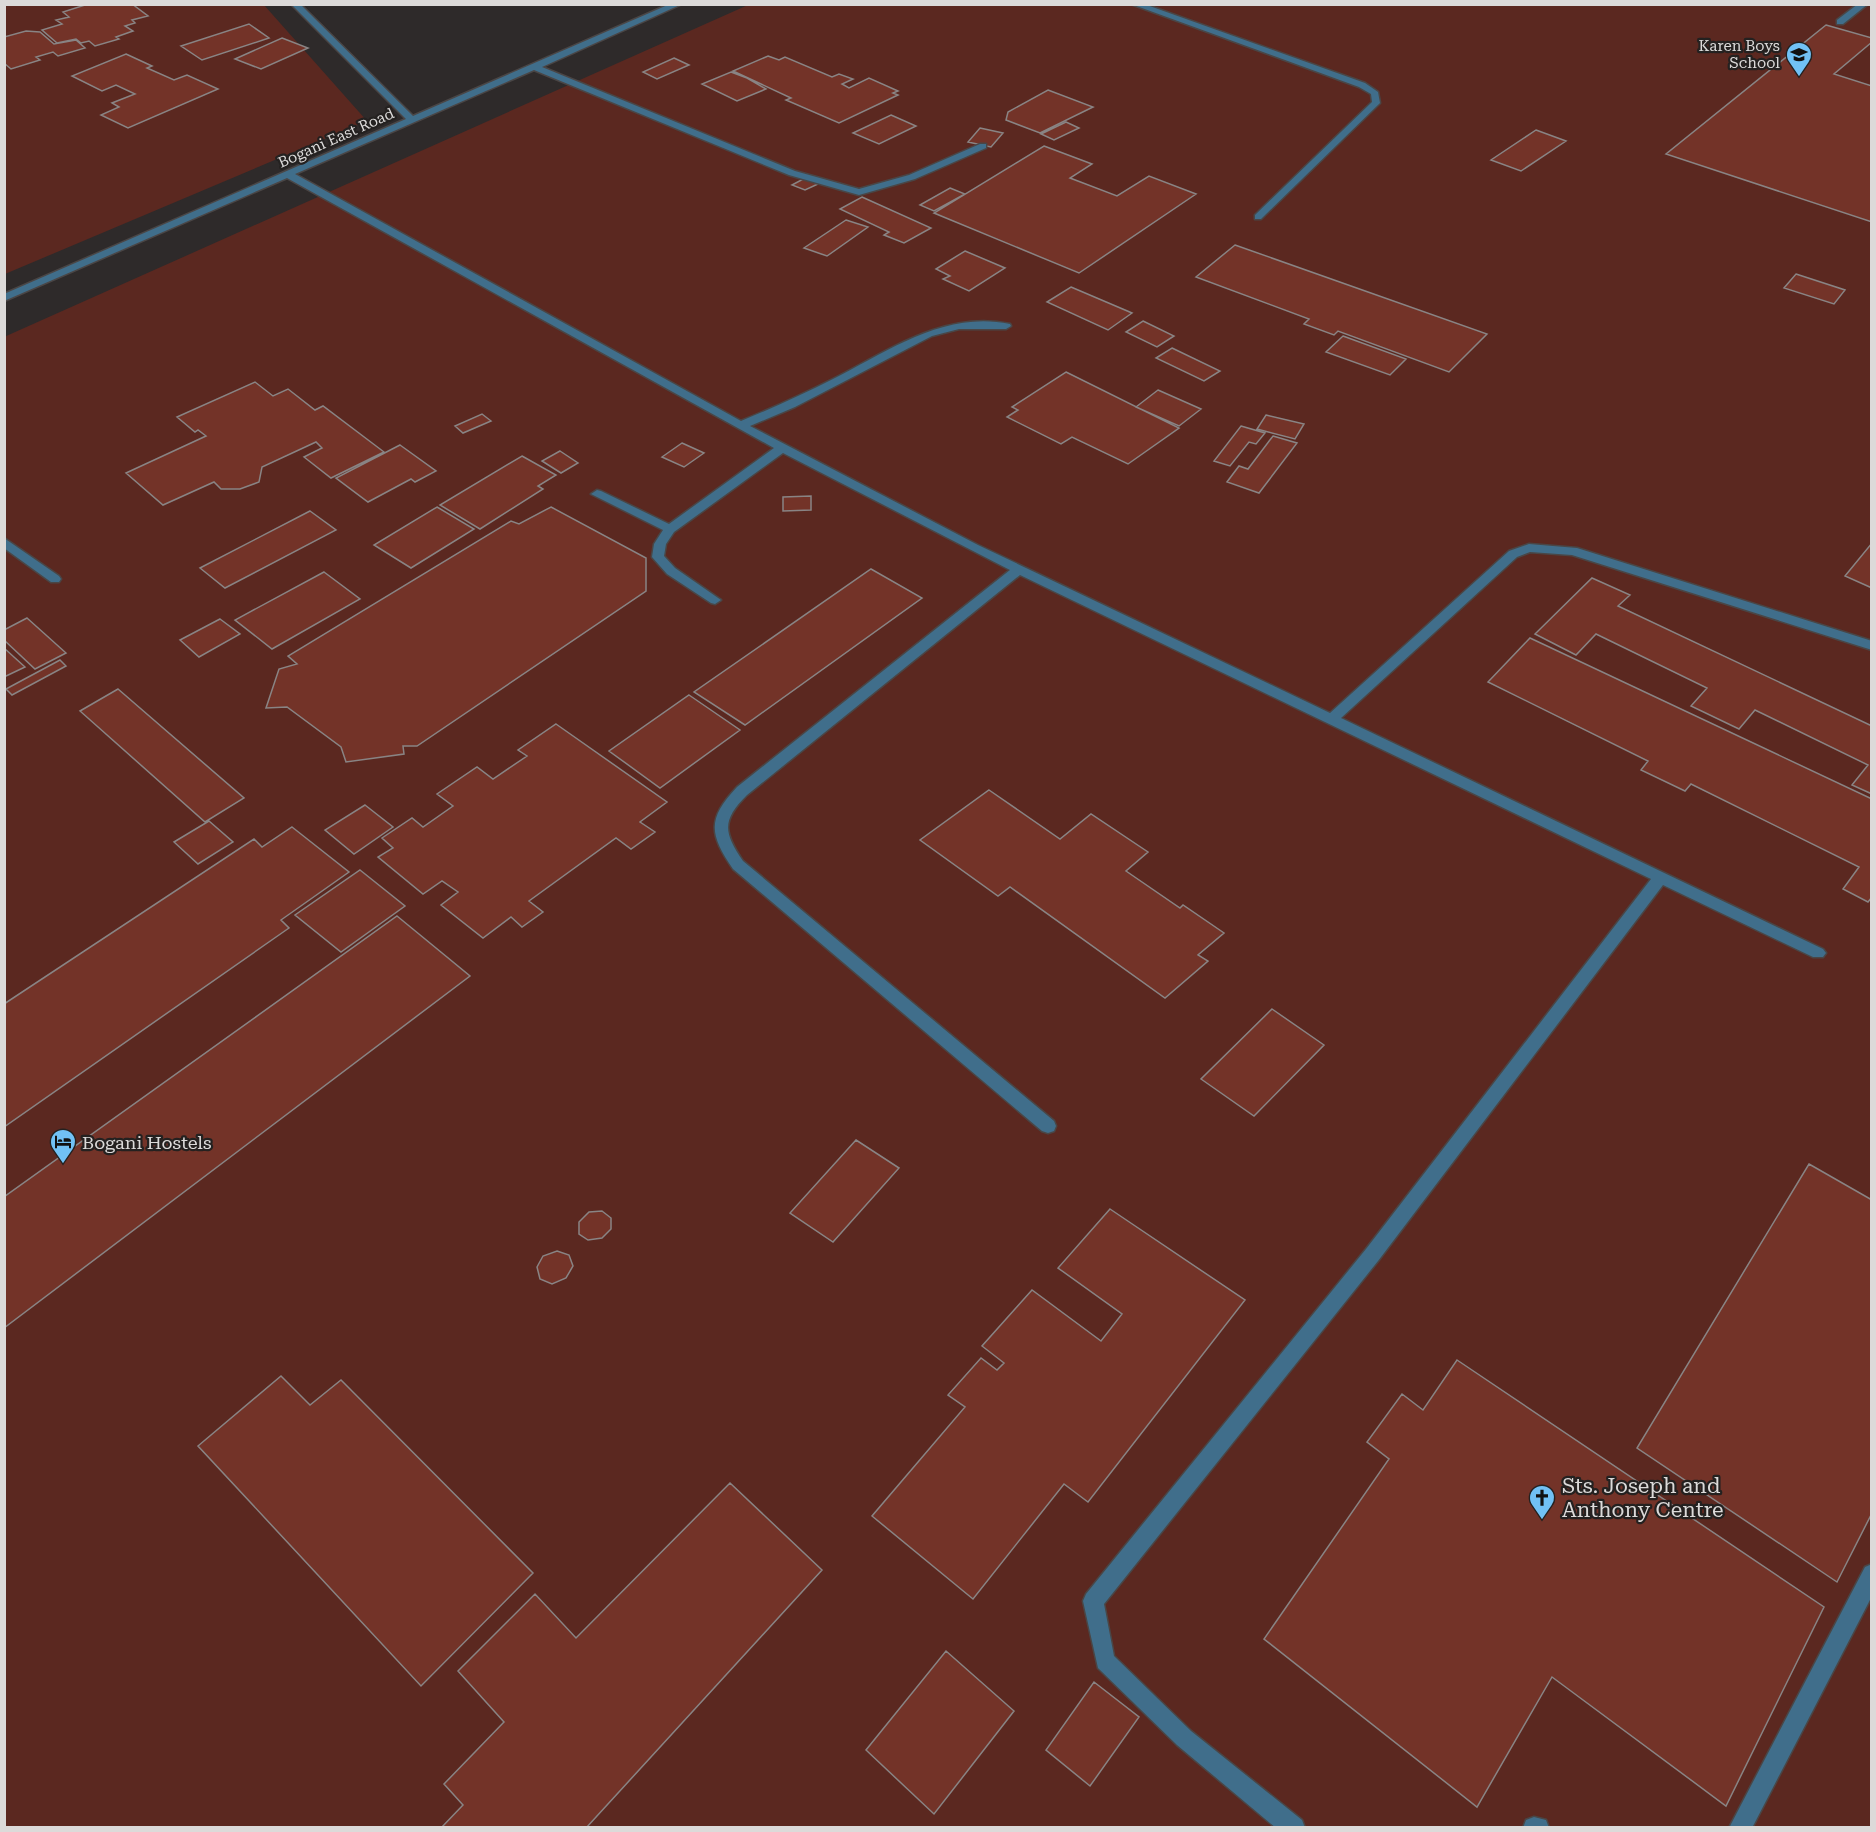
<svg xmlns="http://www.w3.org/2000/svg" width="1876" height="1832" font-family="'Roboto Serif',serif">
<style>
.green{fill:#5b2820}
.building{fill:#733328;stroke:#898484;stroke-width:1.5}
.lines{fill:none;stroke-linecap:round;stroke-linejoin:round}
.minor-casing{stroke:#4a4646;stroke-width:3}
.minor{fill:#406e8b;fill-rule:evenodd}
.labels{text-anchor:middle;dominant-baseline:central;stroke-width:4.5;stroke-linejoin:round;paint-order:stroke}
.far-poi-label{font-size:15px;fill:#dcdad9;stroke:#242120;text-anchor:end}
.far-street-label{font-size:15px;fill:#dcdad9;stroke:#242120}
.poi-label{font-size:18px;fill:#dcdad9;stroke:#242120;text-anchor:start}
.near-poi-label{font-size:21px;fill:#dcdad9;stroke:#242120;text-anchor:start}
</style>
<rect width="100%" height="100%" fill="#2e2a2a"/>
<path class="green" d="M 5,5 L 264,5 L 367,121 L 5,274 Z
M 748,5 L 1871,5 L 1871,1827 L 5,1827 L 4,337 Z"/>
<path class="building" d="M 88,4 L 132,4 L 148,16 L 132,20 L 135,23 L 125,26 L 133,31 L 116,37 L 119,39 L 95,46 L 89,41 L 81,43 L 76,39 L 57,43 L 42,30 L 62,24 L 56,20 L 69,17 L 63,12 Z
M 249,24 L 269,38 L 202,60 L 181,46 Z
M 1826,25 L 1872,38 L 1872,42 L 1834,74 L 1872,86 L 1872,222 L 1666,154 Z
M 26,31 L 40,32 L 54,44 L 76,40 L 85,48 L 58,56 L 53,52 L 36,57 L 40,60 L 11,69 L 4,63 L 4,37 Z
M 282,38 L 308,48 L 261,69 L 235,59 Z
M 126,54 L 152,66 L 147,68 L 174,80 L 187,75 L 218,89 L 128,128 L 101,115 L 119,107 L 112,103 L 135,94 L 116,85 L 102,91 L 72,76 Z
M 768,56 L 779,60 L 785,57 L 832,77 L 839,74 L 853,79 L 842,84 L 849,88 L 869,78 L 898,91 L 893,93 L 898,95 L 839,123 L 786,100 L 791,98 L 733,71 Z
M 674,58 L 689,65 L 657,79 L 643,72 Z
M 731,72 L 747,78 L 766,89 L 737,101 L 702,84 Z
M 1048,90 L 1093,107 L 1040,133 L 1006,120 L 1008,112 Z
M 891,115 L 916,126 L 879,144 L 853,133 Z
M 1066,122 L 1079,128 L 1054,140 L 1041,134 Z
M 980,128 L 1003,133 L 991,147 L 968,142 Z
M 1536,130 L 1566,141 L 1521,171 L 1491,160 Z
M 1044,146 L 1092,164 L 1070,178 L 1117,196 L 1149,176 L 1196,194 L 1079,273 L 934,213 Z
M 805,178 L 818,184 L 805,190 L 792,185 Z
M 950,188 L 965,194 L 934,211 L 920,205 Z
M 862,197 L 931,228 L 904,243 L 884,235 L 889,232 L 840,209 Z
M 846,220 L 868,227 L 827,256 L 804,248 Z
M 1235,245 L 1487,334 L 1449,372 L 1338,331 L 1334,335 L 1304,324 L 1309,319 L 1196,277 Z
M 965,251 L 1005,268 L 969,291 L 943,279 L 950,276 L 936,269 Z
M 1796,274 L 1845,290 L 1834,304 L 1784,288 Z
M 1071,287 L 1132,313 L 1108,330 L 1047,302 Z
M 1143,321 L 1174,336 L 1157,347 L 1126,332 Z
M 1343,336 L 1406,359 L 1390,375 L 1326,352 Z
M 1172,348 L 1220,371 L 1204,381 L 1156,358 Z
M 1066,372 L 1179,428 L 1128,464 L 1072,437 L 1061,444 L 1007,417 L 1018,410 L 1012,407 Z
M 255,382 L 273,396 L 288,389 L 315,410 L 323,406 L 384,452 L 331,478 L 304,457 L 322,448 L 316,442 L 262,467 L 259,482 L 240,489 L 221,489 L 214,482 L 163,505 L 126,473 L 206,436 L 198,430 L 195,432 L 177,417 Z
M 1158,390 L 1201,409 L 1179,426 L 1136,407 Z
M 482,414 L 491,421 L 463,433 L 455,426 Z
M 1266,415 L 1304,424 L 1295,439 L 1257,429 Z
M 1241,426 L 1265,433 L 1256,444 L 1249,442 L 1230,466 L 1214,461 Z
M 1273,436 L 1297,443 L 1259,493 L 1227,482 L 1239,466 L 1248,469 Z
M 682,443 L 704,453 L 684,467 L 662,457 Z
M 400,445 L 436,471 L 415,482 L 411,479 L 368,502 L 336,478 Z
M 560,451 L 578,463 L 561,473 L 542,461 Z
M 522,456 L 556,475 L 538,486 L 543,489 L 480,529 L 440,505 Z
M 811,496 L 811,510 L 783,511 L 783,497 Z
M 437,507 L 474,529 L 411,568 L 374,545 Z
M 551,507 L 646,558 L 646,591 L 417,746 L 403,746 L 404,754 L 346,762 L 341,747 L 287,707 L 266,708 L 279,669 L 297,664 L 288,656 L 511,521 L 519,524 Z
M 310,511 L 336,530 L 225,588 L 200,568 Z
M 1872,543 L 1872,588 L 1845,576 Z
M 871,569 L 922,598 L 745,725 L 694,692 Z
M 324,572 L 360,599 L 272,649 L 235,620 Z
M 1592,578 L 1630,595 L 1618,606 L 1872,726 L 1872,794 L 1852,785 L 1868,765 L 1755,710 L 1739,729 L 1691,706 L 1707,688 L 1596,634 L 1576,655 L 1535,634 Z
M 27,618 L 66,653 L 35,669 L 4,640 L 4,630 Z
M 220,619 L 240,634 L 199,657 L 180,640 Z
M 1530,638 L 1872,799 L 1872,897 L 1868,902 L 1843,889 L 1859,867 L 1691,784 L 1685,791 L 1641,770 L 1648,761 L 1488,682 Z
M 4,648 L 25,667 L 4,677 Z
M 60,660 L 66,666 L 12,695 L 6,689 Z
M 118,689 L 244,798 L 205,822 L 80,711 Z
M 689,695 L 740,730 L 660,788 L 609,751 Z
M 556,724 L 667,802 L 640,822 L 655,832 L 631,849 L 616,838 L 529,901 L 543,912 L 522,927 L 511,917 L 483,938 L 441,905 L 458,892 L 442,881 L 423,894 L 378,857 L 393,848 L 382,838 L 412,818 L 423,827 L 453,806 L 437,794 L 477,767 L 493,779 L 527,756 L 518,750 Z
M 989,790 L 1060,839 L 1091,814 L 1148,852 L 1126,871 L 1180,908 L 1183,905 L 1224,933 L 1198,955 L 1208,961 L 1165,998 L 1010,887 L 998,896 L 920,840 Z
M 365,805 L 393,827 L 354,854 L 325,830 Z
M 209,821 L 233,842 L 198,864 L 174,842 Z
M 292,827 L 349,872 L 281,920 L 289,928 L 4,1127 L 4,1004 L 254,839 L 262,847 Z
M 360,870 L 405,906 L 341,952 L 295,915 Z
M 397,916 L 470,976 L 4,1328 L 4,1197 Z
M 1272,1009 L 1324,1045 L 1254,1116 L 1201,1079 Z
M 856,1140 L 899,1168 L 833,1242 L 790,1213 Z
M 1809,1164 L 1872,1200 L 1872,1513 L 1837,1582 L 1637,1448 Z
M 1110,1209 L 1245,1300 L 1088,1502 L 1064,1484 L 973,1599 L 872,1516 L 965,1407 L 948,1395 L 981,1358 L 997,1370 L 1004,1363 L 982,1346 L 1032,1290 L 1101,1341 L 1122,1314 L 1058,1268 Z
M 602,1211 L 611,1218 L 611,1229 L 602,1238 L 588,1240 L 579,1234 L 579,1222 L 589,1212 Z
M 557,1251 L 569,1255 L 573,1266 L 566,1278 L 552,1284 L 540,1279 L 537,1267 L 543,1256 Z
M 1457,1360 L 1824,1607 L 1726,1806 L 1552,1677 L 1477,1807 L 1264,1639 L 1389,1459 L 1367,1442 L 1402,1394 L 1423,1410 Z
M 281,1376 L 310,1405 L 341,1380 L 533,1573 L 421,1686 L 198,1446 Z
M 730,1483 L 822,1570 L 586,1828 L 441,1828 L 463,1805 L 444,1784 L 504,1722 L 458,1671 L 535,1594 L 576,1638 Z
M 946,1651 L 1014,1711 L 934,1814 L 866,1750 Z
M 1094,1682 L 1139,1717 L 1090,1786 L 1046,1750 Z"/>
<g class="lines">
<defs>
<path id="minor" d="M 291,4 L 300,4 L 413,116 L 670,4 L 682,4 L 542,67 L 795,171 L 859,189 L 909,175 L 980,144 L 986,144 L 986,148 L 915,179 L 859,195 L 789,175 L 534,70 L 295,174 L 741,421 C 773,408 803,394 833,379 C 888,351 945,310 1010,324 L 1011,326 L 1006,329 L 959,329 L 932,336 L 795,407 L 750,426 L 978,545 L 1330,713 L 1509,551 L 1529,544 L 1577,548 L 1872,641 L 1872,650 L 1572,555 L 1530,552 L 1517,557 L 1341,718 L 1823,949 L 1826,953 L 1823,957 L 1813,957 L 1663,885 L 1378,1261 L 1104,1604 L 1114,1656 L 1191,1731 L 1302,1820 L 1305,1828 L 1276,1828 L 1177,1745 L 1098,1668 L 1083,1601 L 1086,1594 L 1366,1249 L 1651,879 L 1020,575 L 747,795 C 722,820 723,832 743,861 L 1054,1121 L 1056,1126 L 1054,1131 L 1048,1133 L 1042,1131 L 733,869 C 709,834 707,819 737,787 L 1010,570 L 783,453 L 674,532 L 666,544 L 664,556 L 675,568 L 721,600 L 715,604 L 711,603 L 667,574 L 652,557 L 654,544 L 663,530 L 591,494 L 597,490 L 601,491 L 669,524 L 774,448 L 287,178 L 4,301 L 4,294 L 406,119 Z
M 1131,4 L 1144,4 L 1365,83 L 1378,92 L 1380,103 L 1261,219 L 1255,219 L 1255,215 L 1372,102 L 1371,94 L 1359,87 Z
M 1858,4 L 1868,4 L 1843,24 L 1837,24 L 1837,20 Z
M 4,538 L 59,576 L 61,579 L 59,582 L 51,582 L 4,548 Z
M 1872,1564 L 1872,1596 L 1752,1828 L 1729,1828 L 1865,1567 Z
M 1534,1817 L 1546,1820 L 1549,1828 L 1523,1828 L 1526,1820 Z"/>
</defs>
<use href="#minor" class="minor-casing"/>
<use href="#minor" class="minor"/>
</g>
<defs>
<symbol id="school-pin" viewBox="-11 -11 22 30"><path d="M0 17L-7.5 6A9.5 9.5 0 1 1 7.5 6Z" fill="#71c1f5" stroke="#242120"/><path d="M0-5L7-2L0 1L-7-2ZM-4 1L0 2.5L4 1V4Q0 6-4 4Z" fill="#111"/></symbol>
<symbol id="hotel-pin" viewBox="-11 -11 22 30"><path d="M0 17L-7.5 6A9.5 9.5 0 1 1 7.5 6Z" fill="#71c1f5" stroke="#242120"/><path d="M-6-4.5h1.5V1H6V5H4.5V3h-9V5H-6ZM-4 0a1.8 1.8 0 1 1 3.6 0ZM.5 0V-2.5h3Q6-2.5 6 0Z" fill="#111"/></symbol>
<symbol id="church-pin" viewBox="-11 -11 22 30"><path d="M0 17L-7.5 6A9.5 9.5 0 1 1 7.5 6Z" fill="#71c1f5" stroke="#242120"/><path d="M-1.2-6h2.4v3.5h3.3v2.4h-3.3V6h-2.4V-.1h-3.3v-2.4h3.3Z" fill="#111"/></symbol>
</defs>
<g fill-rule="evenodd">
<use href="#school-pin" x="1784" y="40" width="30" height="40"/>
<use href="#hotel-pin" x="48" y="1127" width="30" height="40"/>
<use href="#church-pin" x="1527" y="1483" width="30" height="40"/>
</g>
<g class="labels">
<g class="far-poi-label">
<text x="1780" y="46">Karen Boys<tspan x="1780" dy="17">School</tspan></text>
</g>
<g class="far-street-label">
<text transform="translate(336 138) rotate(-24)">Bogani East Road</text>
</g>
<g class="poi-label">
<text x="82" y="1142">Bogani Hostels</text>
</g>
<g class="near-poi-label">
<text x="1562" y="1486">Sts. Joseph and<tspan x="1562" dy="24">Anthony Centre</tspan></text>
</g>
</g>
<rect width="1876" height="1832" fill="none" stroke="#dcdad9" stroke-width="12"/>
</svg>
